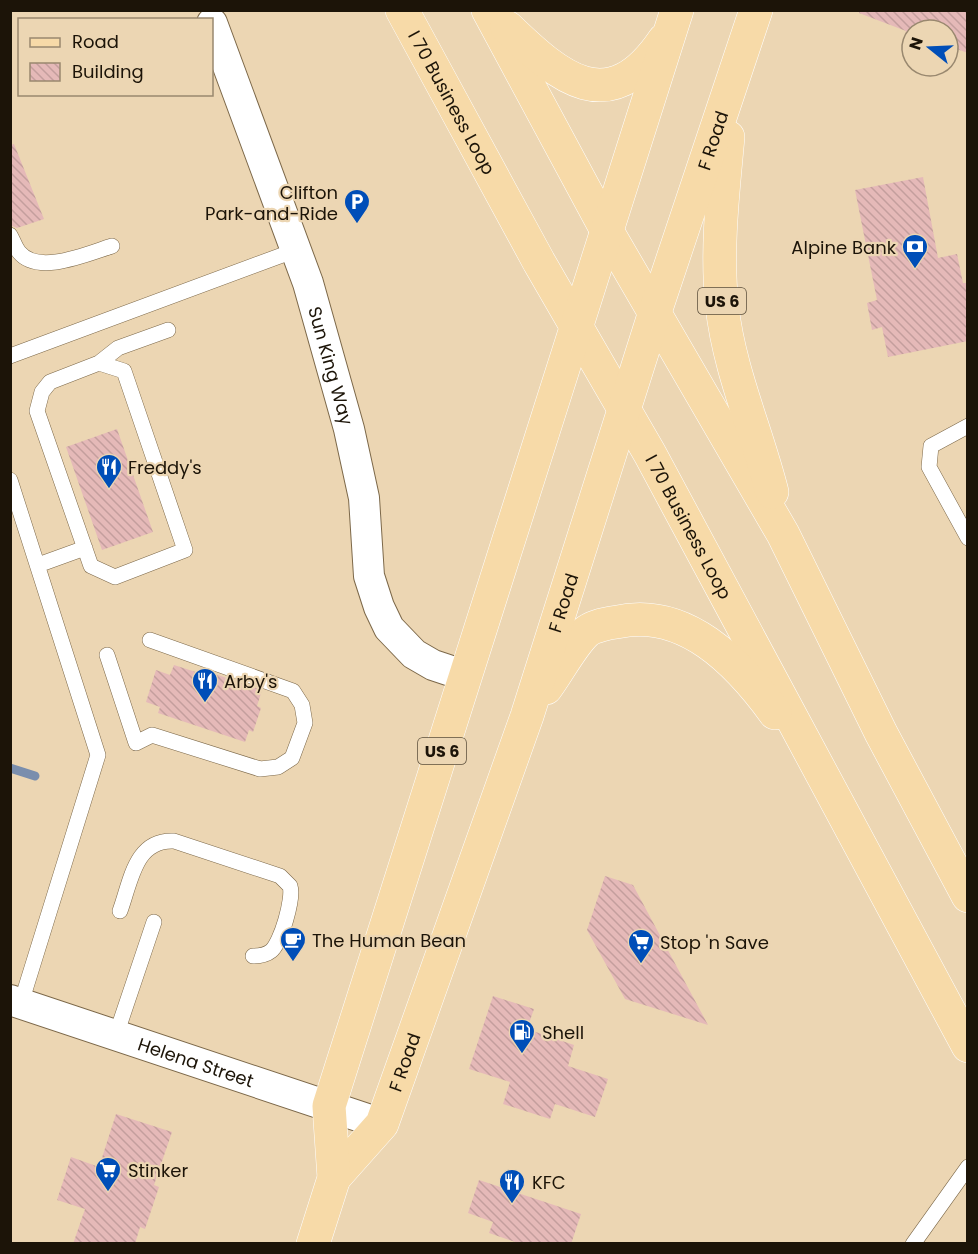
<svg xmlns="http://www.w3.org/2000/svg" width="978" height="1254" font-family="Poppins,sans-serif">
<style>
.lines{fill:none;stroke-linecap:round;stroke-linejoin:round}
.stream{stroke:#7a8ead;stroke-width:9}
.building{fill:url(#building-back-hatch)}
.lane-casing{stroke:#7c6849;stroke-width:16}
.street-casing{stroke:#7c6849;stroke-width:32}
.primary-casing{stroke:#fff;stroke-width:34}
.lane{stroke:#fff;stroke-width:15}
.street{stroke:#fff;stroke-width:30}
.primary{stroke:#f7daa8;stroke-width:33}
.labels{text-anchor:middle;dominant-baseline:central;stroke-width:4.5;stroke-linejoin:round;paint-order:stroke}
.shield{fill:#ecd6b3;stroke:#5a4e3b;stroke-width:1.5}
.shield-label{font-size:16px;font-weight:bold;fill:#1c1408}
.street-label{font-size:18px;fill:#1c1408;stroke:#ecd6b3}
.poi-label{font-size:18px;fill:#1c1408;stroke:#ecd6b3;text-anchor:start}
</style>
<defs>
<pattern id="building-back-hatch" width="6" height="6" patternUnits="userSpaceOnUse" patternTransform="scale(1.5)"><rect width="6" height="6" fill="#e5b9b8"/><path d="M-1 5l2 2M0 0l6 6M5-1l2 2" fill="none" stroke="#c49e9d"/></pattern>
</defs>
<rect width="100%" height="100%" fill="#ecd6b3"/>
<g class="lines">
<path class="stream" d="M 10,768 L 35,776"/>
</g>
<path class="building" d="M 859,10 L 968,10 L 968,53 L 951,47 L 948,51 L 948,30 L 912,30 L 912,38 L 905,36 L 906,31 L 859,13 Z
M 14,144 L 44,219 L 17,228 L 10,225 L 10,145 Z
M 923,177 L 938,258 L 957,254 L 963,283 L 968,283 L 968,341 L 888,357 L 882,327 L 872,330 L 867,303 L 877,300 L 855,190 Z
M 117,429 L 153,532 L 102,550 L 66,447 Z
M 174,665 L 214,678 L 215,674 L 262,690 L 257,706 L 261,708 L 253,732 L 249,730 L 245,742 L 158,713 L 160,707 L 146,702 L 156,670 L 170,675 Z
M 605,876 L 633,885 L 708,1025 L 625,999 L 587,930 Z
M 493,996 L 534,1009 L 527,1029 L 574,1045 L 568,1066 L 608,1079 L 595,1117 L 555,1104 L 550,1119 L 503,1104 L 510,1082 L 469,1069 Z
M 116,1114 L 172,1132 L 154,1185 L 159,1187 L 145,1229 L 140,1227 L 135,1244 L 73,1244 L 85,1209 L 57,1200 L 71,1157 L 99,1167 Z
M 479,1180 L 581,1214 L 571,1244 L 521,1244 L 489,1233 L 493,1222 L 468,1213 Z"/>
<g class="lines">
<defs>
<path id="lane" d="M 10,235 C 13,240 15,247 19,252 C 38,276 89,253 112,246
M 10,356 L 296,250
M 99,363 L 124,371 L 185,550 L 115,577 L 91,566 L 37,411 L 42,392 L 50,382 L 99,363 L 118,348 L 168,330
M 968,426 L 931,446 L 929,467 L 968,538
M 10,480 L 98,755 L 21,1003
M 38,565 L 85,548
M 107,655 L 136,743 L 152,735 L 260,769 L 278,767 L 292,758 L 305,723 L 302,705 L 293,691 L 150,640
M 120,911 C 131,881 135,839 174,841 L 280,876 L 290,886 C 294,898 281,943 271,951 C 266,955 259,956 253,956
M 116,1035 L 154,922
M 913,1244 L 968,1167"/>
<g id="street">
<path id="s1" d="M 212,23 L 308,283 L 349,429 L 364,498 L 369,576 L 379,607 L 389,628 L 414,654 L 433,665 L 466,676"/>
<path id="s2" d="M 10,1000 L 382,1124"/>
</g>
<g id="primary">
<path id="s3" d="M 402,10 L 539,262 L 650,454 L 968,1046"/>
<path d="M 488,10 L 607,231 L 783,534 L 881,733 L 968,896"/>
<path d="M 507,27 C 560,78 609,121 664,40"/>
<path d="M 728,137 C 723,192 716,250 722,306 C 729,370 756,429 772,492"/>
<path d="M 546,688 C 558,672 572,645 586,632 C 593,626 609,623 617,622 C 685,607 738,662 775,713"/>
<path id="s4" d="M 334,1178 L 382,1124 L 527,716 L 654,315 L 756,10"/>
<path d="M 313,1244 L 334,1178 L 329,1106 L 677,10"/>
</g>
</defs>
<use href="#lane" class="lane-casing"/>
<use href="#street" class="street-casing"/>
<use href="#primary" class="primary-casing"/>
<use href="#lane" class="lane"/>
<use href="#street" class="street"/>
<use href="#primary" class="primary"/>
</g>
<defs>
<symbol id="parking-pin" viewBox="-11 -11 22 30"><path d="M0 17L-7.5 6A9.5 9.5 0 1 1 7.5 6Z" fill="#004eb8" stroke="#ecd6b3"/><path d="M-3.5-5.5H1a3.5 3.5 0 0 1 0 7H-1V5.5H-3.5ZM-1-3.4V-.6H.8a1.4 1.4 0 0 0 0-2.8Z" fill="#fff"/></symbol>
<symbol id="bank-pin" viewBox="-11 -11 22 30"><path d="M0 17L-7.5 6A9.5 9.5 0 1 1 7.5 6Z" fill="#004eb8" stroke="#ecd6b3"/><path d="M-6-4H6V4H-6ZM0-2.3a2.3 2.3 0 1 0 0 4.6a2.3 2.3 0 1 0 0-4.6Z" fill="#fff"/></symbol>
<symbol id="restaurant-pin" viewBox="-11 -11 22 30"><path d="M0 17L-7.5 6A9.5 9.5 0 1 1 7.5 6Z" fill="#004eb8" stroke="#ecd6b3"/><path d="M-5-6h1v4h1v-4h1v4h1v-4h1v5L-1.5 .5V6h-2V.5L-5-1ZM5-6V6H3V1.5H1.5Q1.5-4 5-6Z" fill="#fff"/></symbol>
<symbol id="cafe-pin" viewBox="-11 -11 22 30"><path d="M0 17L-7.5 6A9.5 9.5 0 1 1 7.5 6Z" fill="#004eb8" stroke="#ecd6b3"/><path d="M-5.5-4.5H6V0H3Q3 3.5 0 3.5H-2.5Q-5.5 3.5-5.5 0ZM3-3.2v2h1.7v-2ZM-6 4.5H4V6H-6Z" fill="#fff"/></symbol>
<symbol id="supermarket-pin" viewBox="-11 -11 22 30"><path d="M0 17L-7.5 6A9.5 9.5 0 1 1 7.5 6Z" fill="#004eb8" stroke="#ecd6b3"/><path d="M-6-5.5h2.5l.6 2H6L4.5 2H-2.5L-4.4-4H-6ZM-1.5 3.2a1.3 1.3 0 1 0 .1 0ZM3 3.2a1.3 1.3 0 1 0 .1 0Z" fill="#fff"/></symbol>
<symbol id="fuel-pin" viewBox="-11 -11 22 30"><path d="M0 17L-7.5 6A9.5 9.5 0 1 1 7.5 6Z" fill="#004eb8" stroke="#ecd6b3"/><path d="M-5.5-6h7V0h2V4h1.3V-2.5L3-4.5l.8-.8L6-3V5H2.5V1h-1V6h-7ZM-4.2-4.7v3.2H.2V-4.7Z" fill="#fff"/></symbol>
</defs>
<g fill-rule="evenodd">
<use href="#parking-pin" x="342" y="187" width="30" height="40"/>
<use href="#bank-pin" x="900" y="232" width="30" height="40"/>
<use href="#restaurant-pin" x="94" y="452" width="30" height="40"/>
<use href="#restaurant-pin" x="190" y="666" width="30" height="40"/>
<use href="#cafe-pin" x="278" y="925" width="30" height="40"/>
<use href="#supermarket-pin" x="626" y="927" width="30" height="40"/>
<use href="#fuel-pin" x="507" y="1017" width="30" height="40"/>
<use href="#supermarket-pin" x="93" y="1155" width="30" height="40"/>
<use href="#restaurant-pin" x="497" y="1167" width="30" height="40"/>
</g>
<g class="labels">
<g class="shield">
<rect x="698" y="288" width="48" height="26" rx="4.5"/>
<rect x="418" y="738" width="48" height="26" rx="4.5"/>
</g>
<g class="shield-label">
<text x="722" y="301">US 6</text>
<text x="442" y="751">US 6</text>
</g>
<g class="street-label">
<text stroke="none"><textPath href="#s3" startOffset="105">I 70 Business Loop</textPath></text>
<text stroke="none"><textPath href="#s4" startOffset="1110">F Road</textPath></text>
<text stroke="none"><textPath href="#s1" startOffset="363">Sun King Way</textPath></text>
<text stroke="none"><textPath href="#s3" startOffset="591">I 70 Business Loop</textPath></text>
<text stroke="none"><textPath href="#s4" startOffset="624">F Road</textPath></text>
<text stroke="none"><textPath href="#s2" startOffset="196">Helena Street</textPath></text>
<text stroke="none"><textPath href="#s4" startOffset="138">F Road</textPath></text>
</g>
<g class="poi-label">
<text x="338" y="192" text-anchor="end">Clifton<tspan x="338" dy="21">Park-and-Ride</tspan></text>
<text x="896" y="247" text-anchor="end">Alpine Bank</text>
<text x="128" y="467">Freddy's</text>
<text x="224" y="681">Arby's</text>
<text x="312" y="940">The Human Bean</text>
<text x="660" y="942">Stop 'n Save</text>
<text x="542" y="1032">Shell</text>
<text x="128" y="1170">Stinker</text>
<text x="532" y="1182">KFC</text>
</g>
</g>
<rect width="978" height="1254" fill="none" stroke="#1c1408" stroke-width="24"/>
<rect x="18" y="18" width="195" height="78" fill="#ecd6b3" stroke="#99886f" stroke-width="1.5"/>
<rect x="30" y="38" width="30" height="9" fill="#f7daa8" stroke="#99886f" stroke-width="1.5"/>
<text x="72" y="48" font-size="18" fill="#1c1408">Road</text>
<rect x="30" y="63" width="30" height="18" fill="url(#building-back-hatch)" stroke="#99886f" stroke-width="1.5"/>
<text x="72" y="78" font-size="18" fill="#1c1408">Building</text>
<g transform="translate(930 48) rotate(288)"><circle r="28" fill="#ecd6b3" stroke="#99886f" stroke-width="1.5"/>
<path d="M0-4.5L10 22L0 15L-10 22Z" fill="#004eb8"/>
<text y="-9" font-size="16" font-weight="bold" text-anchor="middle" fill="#1c1408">N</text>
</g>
</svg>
